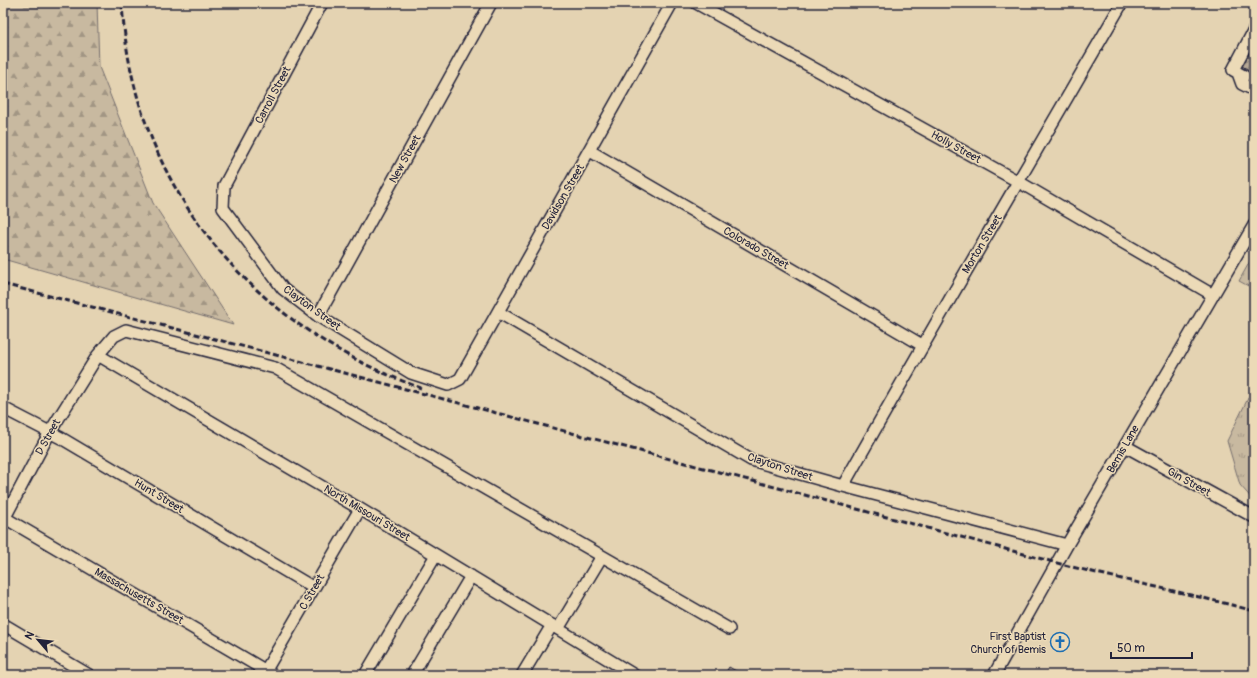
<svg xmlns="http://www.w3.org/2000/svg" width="1257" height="678" font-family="Pangolin,sans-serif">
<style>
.grass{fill:url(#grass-tufts);stroke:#756e6e}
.forest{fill:url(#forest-firs);stroke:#756e6e}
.building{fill:url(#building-hatch);stroke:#22223b;filter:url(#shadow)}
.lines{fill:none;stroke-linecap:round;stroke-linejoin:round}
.minor-tunnel{stroke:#bdb09a;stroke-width:11;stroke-dasharray:11 5.5;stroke-linecap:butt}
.minor-casing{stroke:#22223b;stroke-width:14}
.minor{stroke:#ecdab7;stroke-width:11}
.rail{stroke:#22223b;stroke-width:3;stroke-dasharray:6 3;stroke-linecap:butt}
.labels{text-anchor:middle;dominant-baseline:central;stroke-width:3;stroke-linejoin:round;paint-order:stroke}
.street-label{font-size:11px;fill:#22223b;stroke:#ecdab7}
.poi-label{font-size:11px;fill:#22223b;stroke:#ecdab7;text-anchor:end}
</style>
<defs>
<pattern id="grass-tufts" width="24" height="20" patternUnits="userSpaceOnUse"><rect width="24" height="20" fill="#c8b9a0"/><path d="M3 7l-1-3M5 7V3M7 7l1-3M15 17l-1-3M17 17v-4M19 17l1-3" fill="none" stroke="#a29684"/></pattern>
<pattern id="forest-firs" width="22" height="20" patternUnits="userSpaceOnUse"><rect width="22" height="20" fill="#c8b9a0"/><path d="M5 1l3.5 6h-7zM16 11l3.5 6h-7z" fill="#a29684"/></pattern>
<pattern id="building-hatch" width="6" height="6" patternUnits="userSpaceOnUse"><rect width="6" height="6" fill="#b5a794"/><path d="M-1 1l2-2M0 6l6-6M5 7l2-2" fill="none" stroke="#93887a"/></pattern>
<filter id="shadow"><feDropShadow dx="3.5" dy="3.5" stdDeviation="2" flood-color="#0004"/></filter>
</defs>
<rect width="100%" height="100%" fill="#e4d3b2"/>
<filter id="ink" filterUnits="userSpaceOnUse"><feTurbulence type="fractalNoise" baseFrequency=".025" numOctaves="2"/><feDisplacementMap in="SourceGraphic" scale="8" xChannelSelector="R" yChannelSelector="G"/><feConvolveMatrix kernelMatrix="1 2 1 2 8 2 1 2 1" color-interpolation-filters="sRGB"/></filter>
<g filter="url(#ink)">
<path class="grass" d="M 1254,254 L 1254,289 L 1239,281 Z
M 1254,386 L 1254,501 L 1240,485 L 1227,441 Z"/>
<path class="forest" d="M 3,3 L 97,3 L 99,67 L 153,203 L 233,325 L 3,259 Z"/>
<path class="building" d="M 1254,45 L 1254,73 L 1242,66 Z
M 729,667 L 743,675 L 724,675 Z"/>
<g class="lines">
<path class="minor-tunnel" d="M 1244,76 L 1254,82"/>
<defs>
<path id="minor" d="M 322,3 L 224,186 L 223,208 L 283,289 L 318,316 L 411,373 L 448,385 L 460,379 L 672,3
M 696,3 L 1019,182 L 1213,295
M 1238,73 L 1242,84 L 1254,90
M 1244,76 L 1233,70 L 1254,30
M 590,151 L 922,345
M 498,312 L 751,460 L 843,486 L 1067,545
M 318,316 L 491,3
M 98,355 L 360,509 L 634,675
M 3,408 L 61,438 L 314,588
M 1125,446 L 1254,517
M 843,486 C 934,324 1029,164 1122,3
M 5,518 L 273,675
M 3,521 L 50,432 L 98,355 L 114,336 L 126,330 L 275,368 L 729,629
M 3,624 L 89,675
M 558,629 L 602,556
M 263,675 L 360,509
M 365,675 L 436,555
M 412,675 L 471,576
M 522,675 L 552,625
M 994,675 L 1067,545 L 1254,225"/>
</defs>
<use href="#minor" class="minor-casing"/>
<use href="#minor" class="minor"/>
<path class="rail" d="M 122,3 C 132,186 251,327 421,388
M 3,284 C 351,374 699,466 1046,560 C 1115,579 1185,592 1254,611"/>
</g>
</g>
<defs>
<symbol id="church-ring" viewBox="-11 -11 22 22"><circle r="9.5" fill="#ecdab7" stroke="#1f6fb2" stroke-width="1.5"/><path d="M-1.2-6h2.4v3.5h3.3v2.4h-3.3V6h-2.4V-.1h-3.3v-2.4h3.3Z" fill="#1f6fb2"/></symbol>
</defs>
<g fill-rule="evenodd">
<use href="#church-ring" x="1049" y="631" width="22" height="22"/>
</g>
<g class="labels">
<g class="street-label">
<text transform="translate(273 95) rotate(-62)">Carroll Street</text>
<text transform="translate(956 147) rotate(29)">Holly Street</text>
<text transform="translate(405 159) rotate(-61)">New Street</text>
<text transform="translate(563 197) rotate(-60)">Davidson Street</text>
<text transform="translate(982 244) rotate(-59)">Morton Street</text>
<text transform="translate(756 248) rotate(30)">Colorado Street</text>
<text transform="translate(312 308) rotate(36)">Clayton Street</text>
<text transform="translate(48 437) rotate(-61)">D Street</text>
<text transform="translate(1123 449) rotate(-60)">Bemis Lane</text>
<text transform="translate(780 467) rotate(18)">Clayton Street</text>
<text transform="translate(1189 482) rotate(29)">Gin Street</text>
<text transform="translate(159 496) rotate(31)">Hunt Street</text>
<text transform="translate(367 513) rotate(31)">North Missouri Street</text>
<text transform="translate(312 592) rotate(-60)">C Street</text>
<text transform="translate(139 596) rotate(30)">Massachusetts Street</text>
</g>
<g class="poi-label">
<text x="1046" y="636">First Baptist<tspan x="1046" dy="13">Church of Bemis</tspan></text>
</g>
</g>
<rect width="1257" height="678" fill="none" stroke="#ecdab7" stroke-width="16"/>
<rect x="8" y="8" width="1241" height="662" fill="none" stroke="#22223b" stroke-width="1.5" filter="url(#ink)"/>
<g transform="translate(38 640) rotate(298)" stroke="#ecdab7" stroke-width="3" paint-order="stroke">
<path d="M0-3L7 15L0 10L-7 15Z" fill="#22223b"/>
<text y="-6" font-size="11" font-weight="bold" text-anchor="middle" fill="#22223b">N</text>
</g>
<path d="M1111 652v6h81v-6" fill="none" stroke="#22223b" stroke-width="2"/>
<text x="1117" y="652" font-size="12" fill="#22223b" stroke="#ecdab7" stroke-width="3" paint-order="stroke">50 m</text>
</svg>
